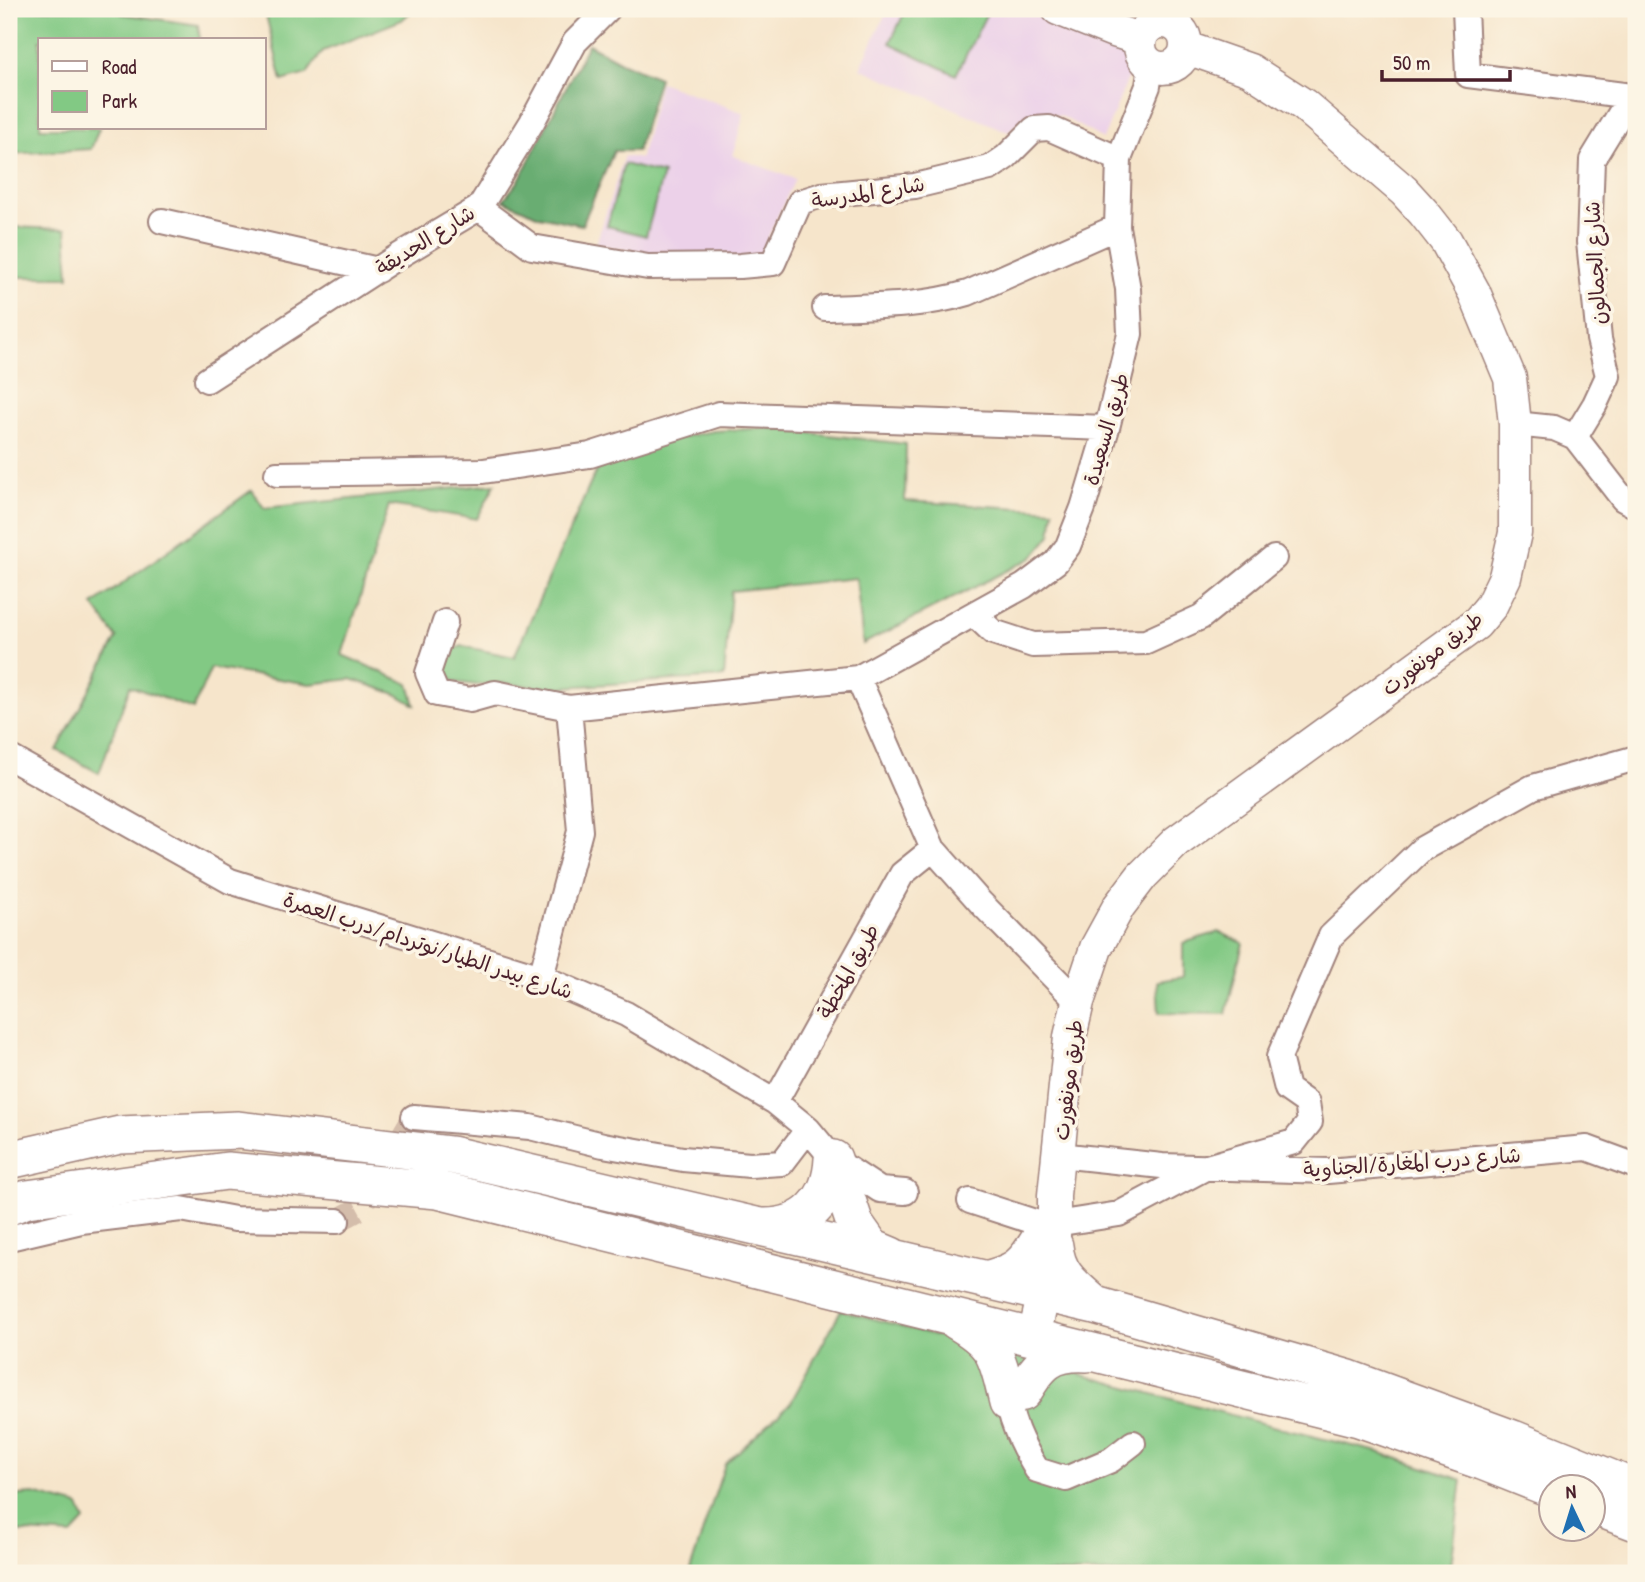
<svg xmlns="http://www.w3.org/2000/svg" width="1645" height="1582" font-family="'Patrick Hand','Playpen Sans Arabic',sans-serif">
<style>
.built{fill:#ecd1e9}
.green{fill:#82c984;stroke:#667458;stroke-width:2}
.forest{fill:#69ad72;stroke:#5a664e;stroke-width:2}
.lines{fill:none;stroke-linecap:round;stroke-linejoin:round}
.minor-tunnel{stroke:#d4bdab;stroke-width:24;stroke-dasharray:24 12;stroke-linecap:butt}
.minor-casing{stroke:#a0827b;stroke-width:28}
.major-casing{stroke:#a0827b;stroke-width:35}
.highway-casing{stroke:#a0827b;stroke-width:40}
.minor{stroke:#fff;stroke-width:24}
.major{stroke:#fff;stroke-width:32}
.highway{stroke:#fff;stroke-width:37}
.labels{text-anchor:middle;dominant-baseline:central;stroke-width:7;stroke-linejoin:round;paint-order:stroke}
.street-label{font-size:21px;fill:#4a1f2b;stroke:#fcf5e5}
</style>
<rect width="100%" height="100%" fill="#fcf5e5"/>
<filter id="ink" filterUnits="userSpaceOnUse"><feTurbulence type="fractalNoise" baseFrequency=".0143" numOctaves="2"/><feDisplacementMap in="SourceGraphic" scale="14" xChannelSelector="R" yChannelSelector="G"/><feConvolveMatrix kernelMatrix="1 2 1 2 8 2 1 2 1" color-interpolation-filters="sRGB"/></filter>
<filter id="wash" filterUnits="userSpaceOnUse"><feTurbulence type="fractalNoise" baseFrequency=".00686" numOctaves="4" result="noise"/><feDisplacementMap in="SourceGraphic" scale="28" xChannelSelector="R" yChannelSelector="G"/><feGaussianBlur stdDeviation="1.57" result="paint"/><feColorMatrix in="noise" values="0 0 0 0 0 0 0 0 0 0 0 0 0 0 0 0 0 1.4 0 .05"/><feComposite in="paint" operator="in"/></filter>
<g filter="url(#wash)">
<rect width="100%" height="100%" fill="#f6e5cb"/>
<path class="built" d="M 888,9 L 1026,9 L 1123,54 L 1129,76 L 1103,139 L 1061,116 L 1040,112 L 1023,118 L 1008,132 L 860,68 Z
M 660,82 L 744,113 L 733,156 L 795,179 L 758,259 L 662,257 L 596,244 L 624,156 L 640,159 Z"/>
<path class="green" d="M 9,9 L 120,9 L 122,14 L 198,25 L 200,40 L 40,40 L 40,128 L 99,128 L 91,149 L 9,154 Z
M 287,9 L 414,9 L 402,20 L 323,51 L 307,74 L 282,81 L 266,15 Z
M 906,9 L 989,9 L 956,75 L 890,43 Z
M 624,164 L 663,174 L 646,236 L 607,226 Z
M 9,227 L 66,229 L 69,277 L 9,277 Z
M 768,428 L 906,444 L 905,501 L 1054,510 L 1051,535 L 1032,558 L 863,644 L 856,578 L 731,591 L 724,677 L 547,688 L 502,683 L 476,685 L 454,682 L 445,672 L 447,652 L 462,646 L 514,657 L 596,471 L 643,444 L 714,431 Z
M 495,484 L 477,519 L 389,505 L 342,655 L 409,684 L 415,705 L 396,694 L 351,679 L 310,684 L 211,668 L 193,709 L 130,686 L 99,773 L 57,750 L 117,638 L 93,605 L 252,490 L 264,508 Z
M 1219,932 L 1243,943 L 1226,1014 L 1159,1013 L 1157,981 L 1183,977 L 1183,943 Z
M 841,1310 L 1287,1430 L 1378,1452 L 1462,1480 L 1450,1573 L 689,1573 L 725,1464 L 790,1404 Z
M 34,1494 L 79,1506 L 85,1521 L 72,1535 L 9,1531 L 9,1496 Z"/>
<path class="forest" d="M 588,44 L 621,62 L 659,78 L 637,151 L 614,151 L 582,225 L 539,216 L 503,200 L 518,182 Z"/>
</g>
<g filter="url(#ink)">
<g class="lines">
<path class="minor-tunnel" d="M 337,1221 L 359,1209 L 414,1117"/>
<defs>
<path id="minor" d="M 1465,9 L 1468,75 L 1631,96
M 1172,23 L 1173,9
M 479,208 L 532,247 L 648,267 L 740,266 L 773,263 L 800,202 L 822,195 L 915,186 L 990,168 L 1006,157 L 1034,129 L 1049,128 L 1119,159
M 162,221 L 378,270
M 825,308 C 873,306 922,307 968,293 L 1117,227
M 207,380 L 397,257 L 479,208 L 532,122 L 575,42 L 608,9
M 1515,424 L 1554,428 L 1575,437 L 1623,499 L 1636,506
M 1575,437 L 1595,404 L 1608,376 L 1599,339 L 1589,242 L 1592,160 L 1631,96 L 1636,94
M 277,474 L 483,471 L 590,455 L 719,414 L 1107,428
M 974,614 L 993,632 L 1033,645 L 1146,642 L 1201,617 L 1274,558
M 445,622 L 428,673 L 437,694 L 470,700 L 495,693 L 569,708 L 858,678 L 1024,586 L 1056,562 L 1068,546 L 1083,508 L 1107,428 L 1130,334 L 1128,289 L 1117,227 L 1119,159 L 1148,86 L 1151,65
M 858,678 L 933,849 L 980,902 L 1078,1002
M 9,757 L 230,881 L 541,977 L 626,1014 L 775,1102 L 808,1129 L 833,1159 L 880,1190 L 905,1192
M 541,977 L 580,831 L 569,708
M 775,1102 L 902,874 L 933,849
M 414,1117 L 530,1127 L 603,1145 L 683,1159 L 750,1165 L 782,1163 L 808,1129
M 1059,1155 L 1162,1166 L 1328,1171 L 1587,1148 L 1636,1166
M 970,1201 L 1044,1225
M 1055,1224 L 1119,1214 L 1207,1167 L 1294,1142 L 1310,1122 L 1307,1103 L 1287,1089 L 1279,1057 L 1331,936 L 1422,849 L 1533,787 L 1636,758
M 9,1238 L 81,1221 L 181,1209 L 235,1219 L 337,1221
M 1007,1388 C 1008,1418 1022,1445 1037,1470 L 1066,1479 L 1111,1460 L 1133,1443"/>
<path id="major" d="M 1058,9 L 1111,30 L 1140,39
M1140 45a23 23 0 1 1 46 0a23 23 0 1 1-46 0Z
M 1034,1337 L 1054,1246 L 1054,1195 L 1070,1037 L 1078,1002 L 1096,948 L 1119,906 L 1142,876 L 1176,842 L 1476,624 L 1491,606 L 1505,577 L 1515,533 L 1515,424 L 1510,378 L 1474,292 L 1446,241 L 1424,213 L 1404,191 L 1304,105 L 1250,70 L 1187,48"/>
<path id="highway" d="M 833,1159 L 855,1224 L 872,1248 L 891,1256
M 9,1160 L 120,1135 L 238,1130 L 451,1155 L 1095,1305 L 1349,1379 L 1513,1439 L 1636,1489
M 9,1206 L 27,1199 L 227,1171 L 438,1190 L 1359,1418 L 1482,1461 L 1550,1488
M 763,1227 C 805,1228 831,1201 833,1159
M 1054,1246 C 1057,1276 1074,1286 1095,1305
M 985,1280 C 1016,1272 1023,1267 1040,1239
M 957,1321 C 998,1345 997,1358 1008,1402
M 1023,1392 C 1040,1363 1051,1351 1087,1353
M 1592,1505 L 1636,1522"/>
</defs>
<use href="#minor" class="minor-casing"/>
<use href="#major" class="major-casing"/>
<use href="#highway" class="highway-casing"/>
<use href="#minor" class="minor"/>
<use href="#major" class="major"/>
<use href="#highway" class="highway"/>
</g>
</g>
<g class="labels">
<g class="street-label">
<text transform="translate(868 192) rotate(-9)">شارع المدرسة</text>
<text transform="translate(425 240) rotate(-32)">شارع الحديقة</text>
<text transform="translate(1595 263) rotate(-93)">شارع الجمالون</text>
<text transform="translate(1106 429) rotate(-74)">طريق السعيدة</text>
<text transform="translate(1432 653) rotate(-38)">طريق مونفورت</text>
<text transform="translate(428 945) rotate(18)">شارع بيدر الطيار/نوتردام/درب العمرة</text>
<text transform="translate(848 971) rotate(-61)">طريق المخطة</text>
<text transform="translate(1068 1080) rotate(-83)">طريق مونفورت</text>
<text transform="translate(1412 1162) rotate(-4)">شارع درب المغارة/الجناوية</text>
</g>
</g>
<rect width="1645" height="1582" fill="none" stroke="#fcf5e5" stroke-width="35"/>
<rect x="38" y="38" width="228" height="91" fill="#fcf5e5" stroke="#b59f9b" stroke-width="2"/>
<rect x="52" y="61" width="35" height="10" fill="#ffffff" stroke="#b59f9b" stroke-width="2"/>
<text x="102" y="74" font-size="21" fill="#4a1f2b">Road</text>
<rect x="52" y="91" width="35" height="21" fill="#82c984" stroke="#b59f9b" stroke-width="2"/>
<text x="102" y="108" font-size="21" fill="#4a1f2b">Park</text>
<g transform="translate(1572 1508) rotate(356)"><circle r="33" fill="#fcf5e5" stroke="#b59f9b" stroke-width="2"/>
<path d="M0-5L12 26L0 18L-12 26Z" fill="#1f6fb2"/>
<text y="-10" font-size="19" font-weight="bold" text-anchor="middle" fill="#4a1f2b">N</text>
</g>
<path d="M1382 70v10h128v-10" fill="none" stroke="#4a1f2b" stroke-width="3.5"/>
<text x="1393" y="70" font-size="21" fill="#4a1f2b" stroke="#fcf5e5" stroke-width="5" paint-order="stroke">50 m</text>
</svg>
